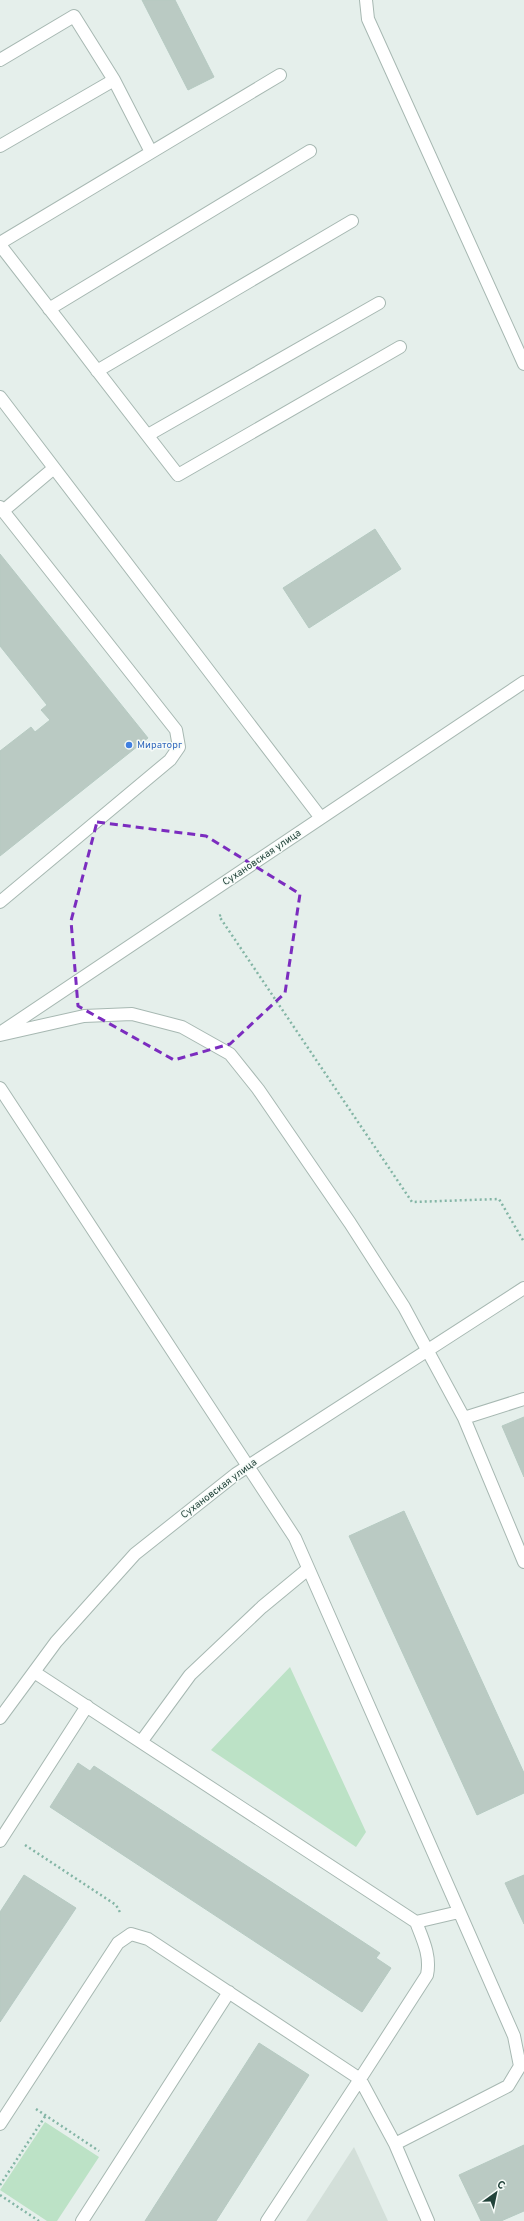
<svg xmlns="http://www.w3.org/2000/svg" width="524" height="2221" font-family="Overpass,sans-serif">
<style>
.built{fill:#d3dfd9}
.green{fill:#bce2c6}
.building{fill:#bacac3;stroke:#b6cac2}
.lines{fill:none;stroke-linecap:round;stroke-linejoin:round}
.minor-casing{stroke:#a7b8b2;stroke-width:14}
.path{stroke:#83b5a5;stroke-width:2.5;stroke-dasharray:2 3;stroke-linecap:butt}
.minor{stroke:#fff;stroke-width:12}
.marked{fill:none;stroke:#7b2cbf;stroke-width:3;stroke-dasharray:8 5;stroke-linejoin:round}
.shop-dot{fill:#3f7fe0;stroke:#f6fbf8;stroke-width:1.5}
.labels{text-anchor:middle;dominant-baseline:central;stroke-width:3;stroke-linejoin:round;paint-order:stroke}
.shop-label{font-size:10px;fill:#366cbe;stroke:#f6fbf8;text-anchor:start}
.street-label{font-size:10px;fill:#22433a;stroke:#f6fbf8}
</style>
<rect width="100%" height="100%" fill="#e5efeb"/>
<path class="built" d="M 354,2147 L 388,2221 L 306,2221 Z"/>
<path class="green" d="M 290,1667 L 366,1832 L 356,1847 L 211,1750 Z
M 45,2122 L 99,2157 L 57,2221 L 47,2221 L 0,2190 Z"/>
<path class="building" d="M 142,0 L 175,0 L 214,77 L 188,90 Z
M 375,529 L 401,569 L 309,628 L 283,588 Z
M 0,554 L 148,738 L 0,856 L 0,751 L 31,727 L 35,732 L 50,720 L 41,710 L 47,705 L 0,646 Z
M 524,1417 L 524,1477 L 502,1426 Z
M 404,1511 L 524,1773 L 524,1793 L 477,1815 L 349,1536 Z
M 78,1763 L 90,1771 L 94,1766 L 380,1953 L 376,1958 L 391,1968 L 362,2012 L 50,1807 Z
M 24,1875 L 76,1908 L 0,2022 L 0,1912 Z
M 524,1875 L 524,1924 L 505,1883 Z
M 259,2043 L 309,2075 L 216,2221 L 145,2221 Z
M 524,2145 L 524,2211 L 501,2221 L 481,2221 L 459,2175 Z"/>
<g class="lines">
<defs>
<path id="minor" d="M 366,0 L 368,19 L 524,364
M 0,60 L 74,16 L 114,80 L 151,152
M 0,146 L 114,80
M 0,243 L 280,75
M 0,245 L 178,475 L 400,347
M 49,309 L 310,151
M 97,371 L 352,221
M 0,397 L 321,818
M 148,435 L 379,303
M 0,507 L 176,730 L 179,747 L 170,760 L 0,902
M 3,511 L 54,468
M 3,1031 L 524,682
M 0,1035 L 84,1016 L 132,1014 L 182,1027 L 230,1054 L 258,1089 L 350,1223 L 404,1307 L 464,1418 L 524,1562
M 0,1088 L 295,1538 L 514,2036 L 520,2066 L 508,2086 L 395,2144 L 428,2221
M 464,1418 L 524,1399
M 0,1718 L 56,1642 L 135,1554 L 236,1474 L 524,1288
M 141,1742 L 190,1675 L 262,1607 L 308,1569
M 0,1841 L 87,1706
M 416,1922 L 459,1912
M 0,2124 L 118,1943 L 131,1934 L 148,1939 L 360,2079 L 427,1975 C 431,1956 423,1940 416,1922 L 34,1672
M 82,2221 L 229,1992
M 267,2221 L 360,2079 L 395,2144"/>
</defs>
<use href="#minor" class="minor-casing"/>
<path class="path" d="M 221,915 L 219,916 L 412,1202 L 499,1199 L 524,1242
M 25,1845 L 116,1905 L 121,1914
M 36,2109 L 99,2151
M 0,2185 L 46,2115
M 0,2195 L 39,2221"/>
<use href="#minor" class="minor"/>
</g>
<path class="marked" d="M 97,822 L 206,836 L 300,894 L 285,993 L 230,1044 L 174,1060 L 78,1006 L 71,921 Z"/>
<circle class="shop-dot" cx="129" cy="745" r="4"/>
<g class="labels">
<g class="shop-label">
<text x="137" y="745">Мираторг</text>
</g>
<g class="street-label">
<text transform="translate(262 858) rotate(-34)">Сухановская улица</text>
<text transform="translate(219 1489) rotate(-37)">Сухановская улица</text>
</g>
</g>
<g transform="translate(496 2193) rotate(33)" stroke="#f6fbf8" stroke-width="3" paint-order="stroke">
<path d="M0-3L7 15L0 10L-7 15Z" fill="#22433a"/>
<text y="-6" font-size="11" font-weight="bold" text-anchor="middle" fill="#22433a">С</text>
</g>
</svg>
